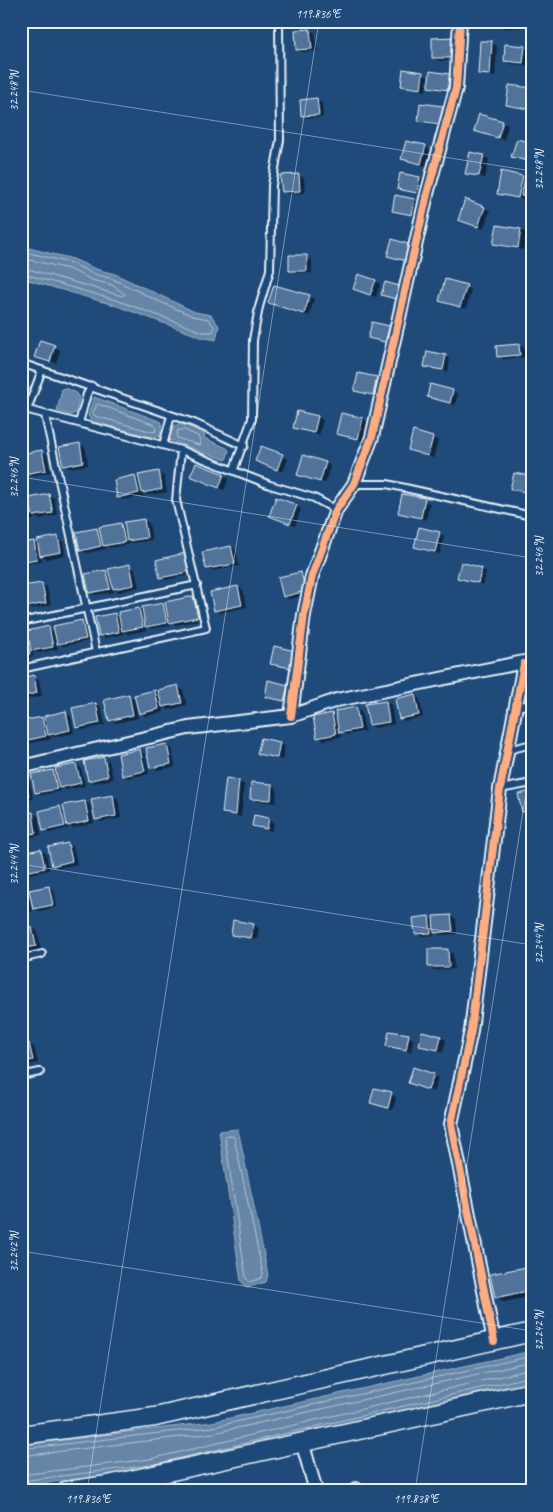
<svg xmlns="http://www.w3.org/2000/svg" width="553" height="1512" font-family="Caveat,sans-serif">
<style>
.water{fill:#6685a7;stroke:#9ab0c7}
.shadow{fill:#0007}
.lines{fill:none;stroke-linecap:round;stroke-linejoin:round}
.shore{stroke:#b4c6d8;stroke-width:1}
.building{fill:#517399;stroke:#e8f1f8}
.lane-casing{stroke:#e8f1f8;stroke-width:10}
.street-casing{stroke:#e8f1f8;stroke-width:16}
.secondary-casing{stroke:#e8f1f8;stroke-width:21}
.lane{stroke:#1f4a7a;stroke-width:6}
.street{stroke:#1f4a7a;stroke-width:12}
.secondary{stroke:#1f4a7a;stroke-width:18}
.cycleway-casing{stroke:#1f4a7a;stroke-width:11}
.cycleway{stroke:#ffac80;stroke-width:8}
.ticks{fill:none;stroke:#e8f1f8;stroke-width:1;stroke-opacity:0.45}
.neatline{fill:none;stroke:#e8f1f8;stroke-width:2}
.ticks-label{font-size:12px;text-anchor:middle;fill:#e8f1f8}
</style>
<rect width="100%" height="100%" fill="#1f4a7a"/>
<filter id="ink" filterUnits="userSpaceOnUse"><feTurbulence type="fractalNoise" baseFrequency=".02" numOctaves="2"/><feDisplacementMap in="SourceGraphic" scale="10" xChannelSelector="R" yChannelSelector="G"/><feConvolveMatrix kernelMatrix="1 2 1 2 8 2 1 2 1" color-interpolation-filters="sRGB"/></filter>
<g filter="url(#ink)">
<path class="water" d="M 21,246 L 73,259 L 96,269 L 115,274 L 195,312 L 211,315 L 219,326 L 216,340 L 201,337 L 117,306 L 21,278 Z
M 65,388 L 75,392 L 79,398 L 76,413 L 71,415 L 57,411 L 62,389 Z
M 94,397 L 162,422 L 160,436 L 155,438 L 91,421 L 88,415 Z
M 178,424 L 185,425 L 205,434 L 204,438 L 227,448 L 229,451 L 226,460 L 169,440 L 173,427 Z
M 238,1129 L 268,1275 L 266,1282 L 247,1288 L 241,1281 L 219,1131 Z
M 532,1351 L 532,1380 L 151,1470 L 21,1486 L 21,1445 L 212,1422 Z"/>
<path class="shadow" d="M 499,21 L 521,21 L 522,27 L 505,28 L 500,25 Z
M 310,30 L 315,33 L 317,51 L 302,52 L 297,49 L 296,31 Z
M 459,42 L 459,60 L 439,61 L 433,58 Z
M 492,43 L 497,46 L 495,77 L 480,73 Z
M 524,47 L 530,50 L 528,65 L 510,64 L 505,61 Z
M 404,70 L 428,76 L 426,91 L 402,86 Z
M 449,75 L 455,78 L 452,93 L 429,87 Z
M 510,86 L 532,90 L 532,111 L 507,105 Z
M 317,100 L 322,103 L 323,117 L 307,118 L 302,115 Z
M 442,107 L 447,110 L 445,126 L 424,123 L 419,120 Z
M 480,115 L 508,125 L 504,140 L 476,130 Z
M 425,147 L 430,150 L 426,166 L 403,159 Z
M 483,156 L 489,159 L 485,178 L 467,173 Z
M 299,175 L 304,178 L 305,193 L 288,194 L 283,191 Z
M 523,177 L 532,181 L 532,199 L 524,197 L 524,200 L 498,193 Z
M 419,178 L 425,181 L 422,195 L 398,188 Z
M 415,200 L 420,203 L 417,217 L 394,210 Z
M 485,208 L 490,211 L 483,229 L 459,219 Z
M 521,230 L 526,233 L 523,250 L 495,243 Z
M 307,257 L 312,260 L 312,273 L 295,273 L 290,270 Z
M 375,281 L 380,284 L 376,297 L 355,289 Z
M 466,287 L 471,290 L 466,309 L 446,303 Z
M 309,296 L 314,299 L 309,316 L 270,303 Z
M 389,328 L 394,331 L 390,344 L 370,337 Z
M 41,342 L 60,350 L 56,363 L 40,357 Z
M 519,345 L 524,348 L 525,357 L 504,359 L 498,356 Z
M 445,356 L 450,359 L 448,372 L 425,366 Z
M 377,378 L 382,381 L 378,397 L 356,390 Z
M 452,391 L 458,394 L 455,405 L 428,396 Z
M 318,417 L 323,420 L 319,435 L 295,428 Z
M 363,419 L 368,422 L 363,441 L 338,434 Z
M 433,438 L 438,441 L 433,458 L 409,450 Z
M 79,444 L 85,447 L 88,465 L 69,468 L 64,465 Z
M 262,447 L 288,459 L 283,472 L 256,461 Z
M 42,452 L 47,455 L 50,472 L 31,476 L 26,473 L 27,477 L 21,478 L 21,459 Z
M 325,463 L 330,466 L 325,483 L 299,474 Z
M 197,464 L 229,478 L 224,490 L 197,479 Z
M 159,473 L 164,476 L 167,492 L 148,495 L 143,492 L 144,496 L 123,500 L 118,497 L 135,477 L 141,480 Z
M 515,474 L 532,478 L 532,495 L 512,488 Z
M 49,495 L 54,498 L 57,515 L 39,519 L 33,515 L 34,520 L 21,522 L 21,501 L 26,500 L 32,503 Z
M 403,495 L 430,503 L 426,520 L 399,513 Z
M 296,506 L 301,509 L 295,526 L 275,518 Z
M 143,520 L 149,523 L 152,540 L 133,543 L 129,541 L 130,544 L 110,548 L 105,546 L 106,549 L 86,553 L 81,550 L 97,529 L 102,532 L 121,524 L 126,527 Z
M 439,533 L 444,536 L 440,554 L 415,547 Z
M 57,538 L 63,541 L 65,555 L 47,559 L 41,555 L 42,562 L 21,564 L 21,544 L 34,542 L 39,546 Z
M 231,547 L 236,550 L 239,566 L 212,571 L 207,568 Z
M 185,555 L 190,558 L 194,574 L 166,580 L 161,577 Z
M 129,566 L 135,569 L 139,587 L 119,592 L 114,589 L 114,592 L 95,595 L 90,592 L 106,571 L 110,574 Z
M 481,569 L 486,572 L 483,585 L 458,578 Z
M 301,573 L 306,576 L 311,594 L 289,599 L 284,596 Z
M 42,584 L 47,587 L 51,605 L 32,609 L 27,606 L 28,610 L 21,611 L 21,589 L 24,591 Z
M 238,587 L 243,590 L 247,607 L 220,613 L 215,610 Z
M 193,597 L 198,600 L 202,619 L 176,625 L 171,622 L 171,625 L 152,629 L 147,626 L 147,630 L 128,634 L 123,631 L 124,634 L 105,638 L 100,635 L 115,614 L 120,617 L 139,609 L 144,612 L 162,604 L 167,607 Z
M 82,622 L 87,625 L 90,641 L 63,646 L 56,642 L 58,649 L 38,653 L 33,651 L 34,656 L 21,659 L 21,635 L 30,637 L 48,628 L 56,632 Z
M 295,652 L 296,670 L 271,663 Z
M 33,677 L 39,680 L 42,696 L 22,700 L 21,679 Z
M 288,686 L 293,689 L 290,703 L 266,696 Z
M 178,687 L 183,690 L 187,705 L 168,710 L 163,706 L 164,712 L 145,716 L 140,713 L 155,691 L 160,694 Z
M 128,696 L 134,699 L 138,718 L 116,723 L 110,720 Z
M 414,696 L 420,699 L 423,717 L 405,721 L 400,718 Z
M 386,702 L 391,705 L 394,724 L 375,728 L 370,725 Z
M 96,704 L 101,707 L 105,725 L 83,730 L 77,727 Z
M 356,708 L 361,711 L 365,731 L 346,735 L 340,731 L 341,737 L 324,740 L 318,737 L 331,715 L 338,718 Z
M 66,713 L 71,716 L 74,733 L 54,737 L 50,735 L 51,739 L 30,743 L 25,740 L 42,718 L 46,721 Z
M 262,739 L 285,746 L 282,760 L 259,753 Z
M 166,745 L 172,748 L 175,767 L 157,770 L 151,767 Z
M 140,751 L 145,754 L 149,774 L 128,778 L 123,775 Z
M 103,758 L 109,761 L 113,779 L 94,783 L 89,780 Z
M 76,765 L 81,768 L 85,786 L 66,790 L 60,787 L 61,791 L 42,795 L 36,792 L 52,771 L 58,774 Z
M 24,776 L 29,779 L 33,799 L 21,801 L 21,777 Z
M 227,780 L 244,784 L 241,817 L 224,813 Z
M 272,785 L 277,788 L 276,803 L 256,801 L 251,798 Z
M 532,792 L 532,813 L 528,814 L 523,811 Z
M 112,796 L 118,799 L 121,818 L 101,822 L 96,819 Z
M 85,802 L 90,805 L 94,823 L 73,828 L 69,825 L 69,828 L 49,833 L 44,830 L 60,808 L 65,810 Z
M 32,813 L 38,816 L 41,835 L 22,839 L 21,815 Z
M 268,819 L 274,822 L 272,831 L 253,826 Z
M 68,844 L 73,847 L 77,864 L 58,868 L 53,865 Z
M 40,850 L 46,853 L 49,870 L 30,874 L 23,870 L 24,874 L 21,875 L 21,859 Z
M 49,887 L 54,890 L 57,907 L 39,911 L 34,908 Z
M 21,893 L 29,896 L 32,912 L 21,914 Z
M 451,916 L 456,919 L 457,934 L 440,935 L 435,932 L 435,935 L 421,936 L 416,933 L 429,918 L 434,921 Z
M 254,925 L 259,928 L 257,940 L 232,934 Z
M 32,928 L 37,931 L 41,949 L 21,953 L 21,931 Z
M 448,950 L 453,954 L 454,969 L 435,970 L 429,967 L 429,951 Z
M 408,1036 L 413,1039 L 411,1052 L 387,1045 Z
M 441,1037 L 446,1040 L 443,1052 L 420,1046 Z
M 29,1044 L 34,1047 L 38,1063 L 21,1066 L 21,1046 Z
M 433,1075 L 438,1078 L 434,1092 L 414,1085 Z
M 391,1094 L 396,1097 L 393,1110 L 371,1103 Z
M 532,1267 L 532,1296 L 504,1302 L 496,1297 Z"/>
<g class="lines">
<path class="shore" d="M 21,251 L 71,263 L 94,274 L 113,279 L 158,301 L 193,316 L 208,319 L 214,326 L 213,332 L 203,332 L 119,301 L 21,273
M 21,258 L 69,269 L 92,280 L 112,285 L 125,294 L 122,296 L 21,267
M 98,404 L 155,425 L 156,431 L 153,432 L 95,416 L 93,413 Z
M 178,430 L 184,430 L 198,436 L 201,444 L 199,445 L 177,438 Z
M 227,1135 L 234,1137 L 263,1274 L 261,1278 L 250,1282 L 246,1278 L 225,1138 Z
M 21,1449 L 213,1427 L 532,1356
M 21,1456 L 214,1433 L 532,1362
M 21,1475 L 150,1459 L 532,1369
M 21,1481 L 151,1465 L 532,1376"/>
</g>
<path class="building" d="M 498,21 L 517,21 L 517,24 L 498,26 Z
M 310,29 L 312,49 L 296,50 L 295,30 Z
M 454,37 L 454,58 L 432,58 L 432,38 Z
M 480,41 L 492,41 L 490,75 L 478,74 Z
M 505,44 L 525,46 L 523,63 L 504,61 Z
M 403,69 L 423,72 L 421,89 L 401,86 Z
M 430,71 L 450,74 L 447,90 L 428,87 Z
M 509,85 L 532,88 L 528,109 L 506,105 Z
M 317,98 L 319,115 L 301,116 L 300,100 Z
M 420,103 L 443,106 L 440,124 L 418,121 Z
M 479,114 L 503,121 L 498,138 L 474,131 Z
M 517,139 L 532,143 L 532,162 L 511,157 Z
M 406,141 L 426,145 L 421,164 L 401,159 Z
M 470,152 L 484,155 L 479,176 L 465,174 Z
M 501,171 L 523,176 L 518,198 L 497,194 Z
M 400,173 L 420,177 L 417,193 L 397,189 Z
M 299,174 L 300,191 L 282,192 L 280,175 Z
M 525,178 L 532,179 L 532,198 L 521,196 Z
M 395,195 L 415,199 L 412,215 L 392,211 Z
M 465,199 L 485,207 L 478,227 L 458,220 Z
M 497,225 L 521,229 L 518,248 L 493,244 Z
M 392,239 L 411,245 L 407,261 L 387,256 Z
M 289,255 L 307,255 L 307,271 L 289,271 Z
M 358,274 L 376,280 L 370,295 L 353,289 Z
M 445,279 L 467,285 L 460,307 L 439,301 Z
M 385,282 L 403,287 L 399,300 L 381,295 Z
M 274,285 L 310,295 L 304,314 L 268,303 Z
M 372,322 L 390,326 L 385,342 L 368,338 Z
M 528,335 L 532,335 L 532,356 L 530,356 Z
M 40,340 L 55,345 L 50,362 L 34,357 Z
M 519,344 L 520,355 L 497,357 L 496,346 Z
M 427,351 L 446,355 L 443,370 L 424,367 Z
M 358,373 L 377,377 L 373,395 L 354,391 Z
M 430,384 L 453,390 L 450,403 L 427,397 Z
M 297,411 L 318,416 L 314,433 L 293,428 Z
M 341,413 L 363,418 L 358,439 L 336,434 Z
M 413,431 L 433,437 L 428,456 L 408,450 Z
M 80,443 L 83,462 L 63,466 L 59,447 Z
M 261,446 L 283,454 L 277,470 L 255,461 Z
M 42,450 L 46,470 L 24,474 L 21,454 Z
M 303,455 L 326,462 L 320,482 L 297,475 Z
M 196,463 L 224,474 L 219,488 L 190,476 Z
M 159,471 L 162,489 L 142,493 L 138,475 Z
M 514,473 L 532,476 L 529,493 L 510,489 Z
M 135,475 L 139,493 L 117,498 L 114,480 Z
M 49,494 L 53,513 L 33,516 L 29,498 Z
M 402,494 L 425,498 L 421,518 L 398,513 Z
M 276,497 L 297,505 L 290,524 L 269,516 Z
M 26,499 L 30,517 L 21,519 L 21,500 Z
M 144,519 L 147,538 L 127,541 L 124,522 Z
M 121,523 L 125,542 L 103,546 L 99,527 Z
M 419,527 L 440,532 L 435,552 L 414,547 Z
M 97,528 L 101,546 L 80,551 L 76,532 Z
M 58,536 L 61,552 L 40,556 L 37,540 Z
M 34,541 L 37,559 L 21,562 L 21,543 Z
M 231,546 L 235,564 L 206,569 L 202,552 Z
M 185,553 L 189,572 L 160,578 L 156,560 Z
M 461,562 L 482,568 L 478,583 L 457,578 Z
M 130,564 L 134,585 L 113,589 L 108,569 Z
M 106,570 L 110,589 L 89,593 L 85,574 Z
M 301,572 L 306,591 L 283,597 L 278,577 Z
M 42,583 L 46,603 L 26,607 L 22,586 Z
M 238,586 L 242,605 L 214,611 L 210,592 Z
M 193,596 L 198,617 L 169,623 L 165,602 Z
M 163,603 L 167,623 L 145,627 L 142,607 Z
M 139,608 L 143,627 L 122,631 L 118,612 Z
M 115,613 L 119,632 L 99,636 L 95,617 Z
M 82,620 L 86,639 L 57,644 L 53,626 Z
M 49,626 L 53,647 L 31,651 L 27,631 Z
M 25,633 L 30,654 L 21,656 L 21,634 Z
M 274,646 L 295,651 L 291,668 L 270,664 Z
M 34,675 L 37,693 L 21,697 L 21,678 Z
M 268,680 L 288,685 L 284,701 L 265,697 Z
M 178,685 L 182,703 L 162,707 L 158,690 Z
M 155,690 L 159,709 L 139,714 L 134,695 Z
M 129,694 L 133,715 L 109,721 L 104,700 Z
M 415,694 L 419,715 L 399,719 L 395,699 Z
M 386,701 L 389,722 L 369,725 L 365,704 Z
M 96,703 L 100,723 L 76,728 L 72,708 Z
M 356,707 L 360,729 L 339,733 L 335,711 Z
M 66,711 L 70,730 L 48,735 L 44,716 Z
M 332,713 L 336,734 L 317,738 L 313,717 Z
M 42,717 L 46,736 L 24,741 L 21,721 Z
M 261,738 L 280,742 L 277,758 L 257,754 Z
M 167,744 L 171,764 L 150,768 L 146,748 Z
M 140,749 L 145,771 L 122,776 L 118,754 Z
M 104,757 L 108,776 L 88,781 L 84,761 Z
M 76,764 L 81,783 L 59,788 L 55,768 Z
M 53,770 L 57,789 L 35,793 L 31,774 Z
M 24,775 L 29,796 L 21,798 L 21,776 Z
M 226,778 L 239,780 L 236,815 L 222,813 Z
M 251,782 L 272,784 L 271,800 L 250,799 Z
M 532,791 L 532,810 L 522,812 L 518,794 Z
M 113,795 L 116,816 L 95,820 L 91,799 Z
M 85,801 L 89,821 L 67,826 L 63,805 Z
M 60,806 L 65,826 L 43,831 L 39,811 Z
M 33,812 L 36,833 L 21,836 L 21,814 Z
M 254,815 L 269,818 L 267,829 L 252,826 Z
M 68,843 L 72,861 L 52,866 L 48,847 Z
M 41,849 L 45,868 L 24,872 L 21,853 Z
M 49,886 L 53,905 L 33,909 L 29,890 Z
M 24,891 L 27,910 L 21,911 L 21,892 Z
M 451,915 L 453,931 L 434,933 L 433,916 Z
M 429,916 L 431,933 L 415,934 L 413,918 Z
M 233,920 L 254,924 L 251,938 L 231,935 Z
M 32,927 L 36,946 L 21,949 L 21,929 Z
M 428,949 L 448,949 L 449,967 L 428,967 Z
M 389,1031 L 409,1034 L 406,1050 L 386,1046 Z
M 422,1031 L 441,1036 L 438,1050 L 419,1046 Z
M 29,1043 L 33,1060 L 21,1063 L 21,1044 Z
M 413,1067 L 434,1074 L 428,1090 L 408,1083 Z
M 374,1088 L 392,1092 L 388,1108 L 370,1103 Z
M 532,1266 L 532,1290 L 495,1298 L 490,1274 Z"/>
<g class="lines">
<defs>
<path id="lane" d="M 21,363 L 194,423 L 244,446
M 21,408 L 181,450 L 270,485 L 314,498 L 336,510
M 27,410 L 42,370
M 45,415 L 96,652
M 79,423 L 87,394 L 92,386
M 163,445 L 171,416
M 234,469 L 252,419 L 253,340 L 259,307 L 270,270 L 272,185 L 280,140 L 279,21
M 354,484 L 387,484 L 532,516
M 21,622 L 197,585
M 21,669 L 206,628 L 176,500 L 181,450
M 516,707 L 532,704
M 508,750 L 532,744
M 500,789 L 532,783
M 21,959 L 42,954
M 21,1076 L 40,1072"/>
<path id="street" d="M 291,716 L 304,615 L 312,576 L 336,510 L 354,484 L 372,437 L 427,194 L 456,88 L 460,21
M 21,767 L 188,728 L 291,716 L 337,700 L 529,661
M 494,1341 L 451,1124 L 471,1031 L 500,789 L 524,664
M 299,1443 L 303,1445 L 316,1491
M 356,1489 L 357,1491"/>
<path id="secondary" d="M 21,1435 L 155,1417 L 532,1332
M 66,1491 L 108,1485 L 532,1392"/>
</defs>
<use href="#lane" class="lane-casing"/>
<use href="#street" class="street-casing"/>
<use href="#secondary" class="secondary-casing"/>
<use href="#lane" class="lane"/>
<use href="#street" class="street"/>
<use href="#secondary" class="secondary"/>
<defs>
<path id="cycleway" d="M 291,716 L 304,615 L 312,576 L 336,510 L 354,484 L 372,437 L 427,194 L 456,88 L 460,21
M 494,1341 L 451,1124 L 471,1031 L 500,789 L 524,664"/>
</defs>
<use href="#cycleway" class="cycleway-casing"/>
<use href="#cycleway" class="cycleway"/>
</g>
</g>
<path class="ticks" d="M 21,90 L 532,171M 21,477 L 532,558M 21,864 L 532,945M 21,1251 L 532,1331M 87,1491 L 319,21M 415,1491 L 532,755"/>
<rect width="553" height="1512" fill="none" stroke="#1f4a7a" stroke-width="55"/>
<rect x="28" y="28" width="498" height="1456" class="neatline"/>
<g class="ticks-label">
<text x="318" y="18">119.836°E</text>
<text transform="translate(14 91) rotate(-90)" y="4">32.248°N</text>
<text transform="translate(539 170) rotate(-90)" y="4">32.248°N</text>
<text transform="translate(14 478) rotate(-90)" y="4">32.246°N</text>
<text transform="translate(539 557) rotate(-90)" y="4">32.246°N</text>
<text transform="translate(14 865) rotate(-90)" y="4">32.244°N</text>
<text transform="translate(539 944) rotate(-90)" y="4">32.244°N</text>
<text transform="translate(14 1252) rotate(-90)" y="4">32.242°N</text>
<text transform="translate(539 1331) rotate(-90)" y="4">32.242°N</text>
<text x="88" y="1503">119.836°E</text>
<text x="416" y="1503">119.838°E</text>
</g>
</svg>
